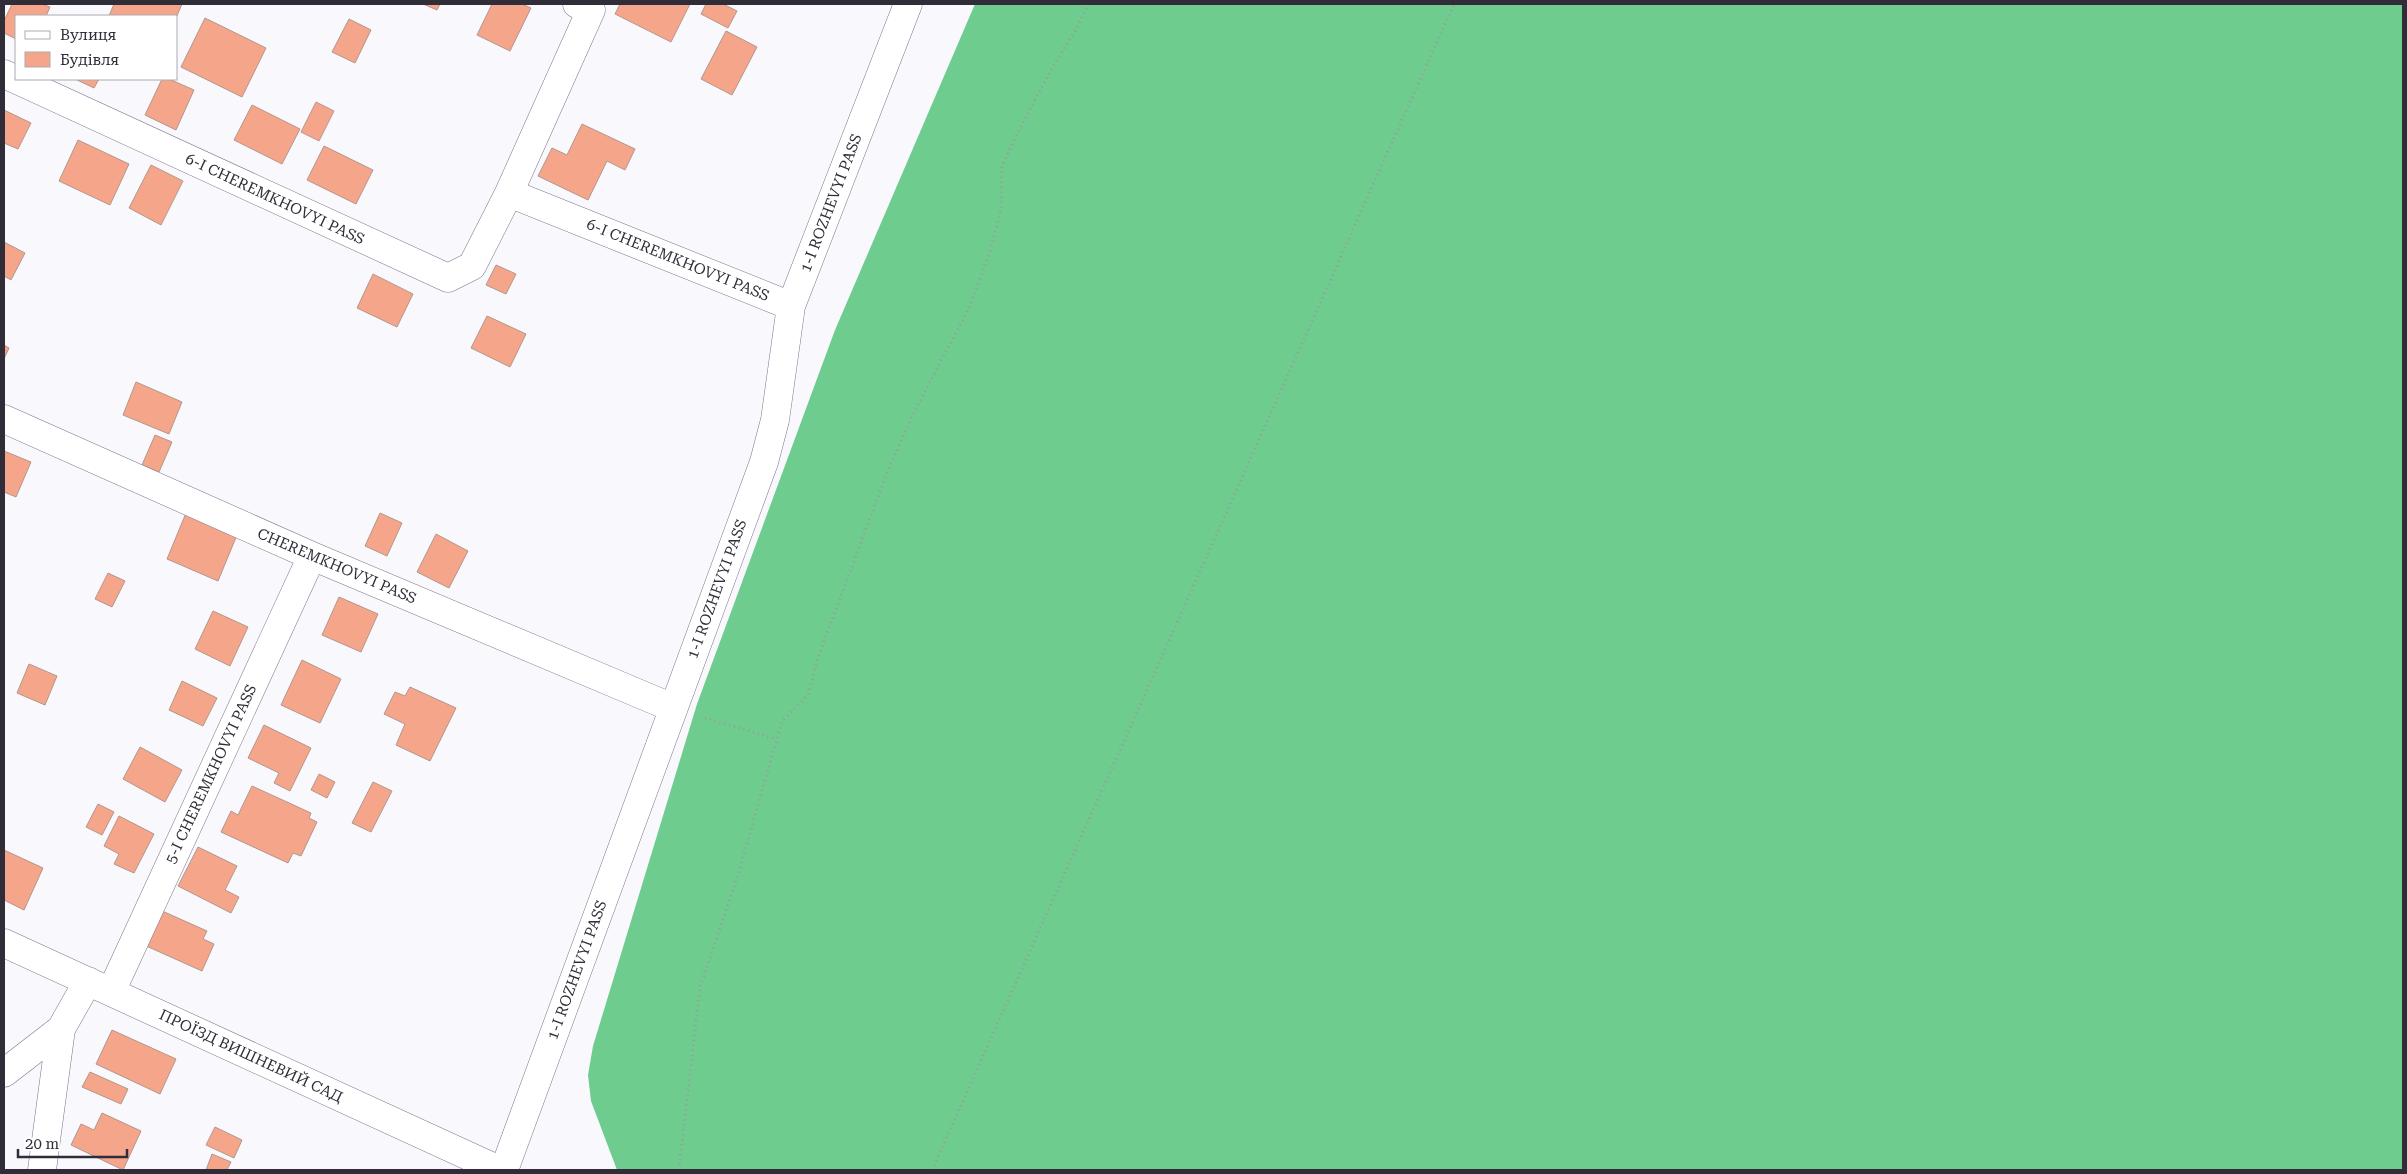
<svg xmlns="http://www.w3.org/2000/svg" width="2407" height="1174" font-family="'Roboto Serif',serif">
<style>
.forest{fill:#6ecc8e}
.building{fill:#f5a68a;stroke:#b2968c}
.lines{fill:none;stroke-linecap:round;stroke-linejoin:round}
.street-casing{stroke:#7c768e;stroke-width:29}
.path{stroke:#9b99a1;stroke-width:3;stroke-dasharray:1 4;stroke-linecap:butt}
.street{stroke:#fff;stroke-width:28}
.labels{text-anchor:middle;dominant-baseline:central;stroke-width:4;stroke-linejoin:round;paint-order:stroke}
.street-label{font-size:15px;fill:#302d38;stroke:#fff}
</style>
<rect width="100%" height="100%" fill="#f9f8fd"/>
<path class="forest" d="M 975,4 L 2403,4 L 2403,1170 L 617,1170 L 591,1101 L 588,1075 L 593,1046 L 697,704 L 835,330 Z"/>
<path class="building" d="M 12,4 L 42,4 L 50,7 L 46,16 L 16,16 L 16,39 L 4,33 L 4,21 Z
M 114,4 L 182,4 L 176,18 L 109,16 Z
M 423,4 L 440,4 L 437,10 Z
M 492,4 L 522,4 L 531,8 L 510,51 L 477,35 Z
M 620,4 L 690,4 L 671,42 L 615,14 Z
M 706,4 L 723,4 L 737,11 L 728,28 L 701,14 Z
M 205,18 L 266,48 L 242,97 L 181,67 Z
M 349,19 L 371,30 L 355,63 L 332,52 Z
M 726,31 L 757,47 L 732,95 L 701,79 Z
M 75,79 L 99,79 L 94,88 Z
M 162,79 L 169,79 L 194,90 L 176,130 L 145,115 Z
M 316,102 L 334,111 L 319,141 L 301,132 Z
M 252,105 L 300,129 L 282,164 L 234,140 Z
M 4,110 L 31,123 L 18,149 L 4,143 Z
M 582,124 L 635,149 L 625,170 L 607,161 L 588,200 L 538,176 L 552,148 L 567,155 Z
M 78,140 L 129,164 L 110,205 L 59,181 Z
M 324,146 L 373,170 L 356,204 L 307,180 Z
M 151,165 L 183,181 L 161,225 L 129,208 Z
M 4,242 L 25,253 L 11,280 L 4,276 Z
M 496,265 L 516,274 L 506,294 L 486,285 Z
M 373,274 L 413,294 L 397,327 L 357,308 Z
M 487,316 L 526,334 L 510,367 L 471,348 Z
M 4,345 L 9,348 L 4,359 Z
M 136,382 L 182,402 L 169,434 L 123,415 Z
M 155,435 L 172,442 L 159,472 L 142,465 Z
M 4,451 L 31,462 L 16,497 L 4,492 Z
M 186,513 L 237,535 L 218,581 L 167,559 Z
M 380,513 L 402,523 L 387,556 L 365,546 Z
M 436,534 L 468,551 L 449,588 L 417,572 Z
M 108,573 L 125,581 L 112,607 L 95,599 Z
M 339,597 L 378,614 L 361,652 L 322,635 Z
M 213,611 L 248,627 L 230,666 L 195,649 Z
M 302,660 L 341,679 L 320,723 L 281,705 Z
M 29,664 L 57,676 L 45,705 L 17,693 Z
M 182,681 L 217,698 L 203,726 L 169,710 Z
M 410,687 L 456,708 L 430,761 L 396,745 L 405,724 L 384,714 L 395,692 L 405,696 Z
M 264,725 L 311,748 L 290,791 L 274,783 L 279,773 L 248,758 Z
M 140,747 L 182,770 L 165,802 L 123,779 Z
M 319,774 L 335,782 L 327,798 L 311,790 Z
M 373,782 L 392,791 L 371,832 L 352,823 Z
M 252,786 L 311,813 L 309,818 L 317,822 L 301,856 L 293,853 L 288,863 L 221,832 L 231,811 L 238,815 Z
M 98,804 L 114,812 L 102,835 L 86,827 Z
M 119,816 L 154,834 L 134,873 L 114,864 L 119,854 L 104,846 Z
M 198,847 L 237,866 L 225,890 L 239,897 L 231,913 L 178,886 Z
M 4,850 L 43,868 L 24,910 L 4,900 Z
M 160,910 L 207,931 L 203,939 L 214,944 L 202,971 L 144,945 Z
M 112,1030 L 176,1059 L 160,1094 L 96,1064 Z
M 90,1072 L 128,1089 L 121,1104 L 82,1087 Z
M 102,1113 L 141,1131 L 123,1170 L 71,1145 L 81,1124 L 94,1130 Z
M 215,1127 L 242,1140 L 234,1158 L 206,1145 Z
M 212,1154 L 231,1162 L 227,1170 L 206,1170 Z"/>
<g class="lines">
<defs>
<path id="street" d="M 4,74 L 448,278 L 472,266 L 509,193 L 791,306
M 509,193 L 591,10 L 577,4
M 4,419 L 312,556 L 673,708
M 4,943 L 499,1170
M 111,992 L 312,556
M 4,1073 L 61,1029 L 88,981
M 42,1170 L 61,1029
M 504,1170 L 764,462 L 775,420 L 791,306 L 908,4"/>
</defs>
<use href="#street" class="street-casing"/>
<path class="path" d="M 705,718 L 777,739
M 679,1170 L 700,987 L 738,875 L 782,721 L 808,695 L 817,660 L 887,473 L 913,414 L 969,308 L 990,252 L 1001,209 L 1002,166 L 1025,118 L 1055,63 L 1077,28 L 1088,4
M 932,1170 L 1454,4"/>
<use href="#street" class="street"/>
</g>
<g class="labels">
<g class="street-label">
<text transform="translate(275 199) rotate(25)">6-I CHEREMKHOVYI PASS</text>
<text transform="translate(831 203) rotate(-69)">1-I ROZHEVYI PASS</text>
<text transform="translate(678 260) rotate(22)">6-I CHEREMKHOVYI PASS</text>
<text transform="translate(337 566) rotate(23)">CHEREMKHOVYI PASS</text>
<text transform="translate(717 589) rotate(-70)">1-I ROZHEVYI PASS</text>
<text transform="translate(211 774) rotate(-65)">5-I CHEREMKHOVYI PASS</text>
<text transform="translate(577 970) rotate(-70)">1-I ROZHEVYI PASS</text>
<text transform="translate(251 1056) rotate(25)">ПРОЇЗД ВИШНЕВИЙ САД</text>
</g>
</g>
<rect width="2407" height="1174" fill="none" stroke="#302d38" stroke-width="10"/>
<rect x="15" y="15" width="162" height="65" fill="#ffffff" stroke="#acabaf"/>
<rect x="25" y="31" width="25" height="8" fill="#ffffff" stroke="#acabaf"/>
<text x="60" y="40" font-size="15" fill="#302d38">Вулиця</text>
<rect x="25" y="52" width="25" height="15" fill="#f5a68a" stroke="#acabaf"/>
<text x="60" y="65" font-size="15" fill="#302d38">Будівля</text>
<path d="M18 1149v8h109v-8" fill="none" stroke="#302d38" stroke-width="2.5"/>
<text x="25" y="1149" font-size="15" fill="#302d38" stroke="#ffffff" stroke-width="4" paint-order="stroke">20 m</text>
</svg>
